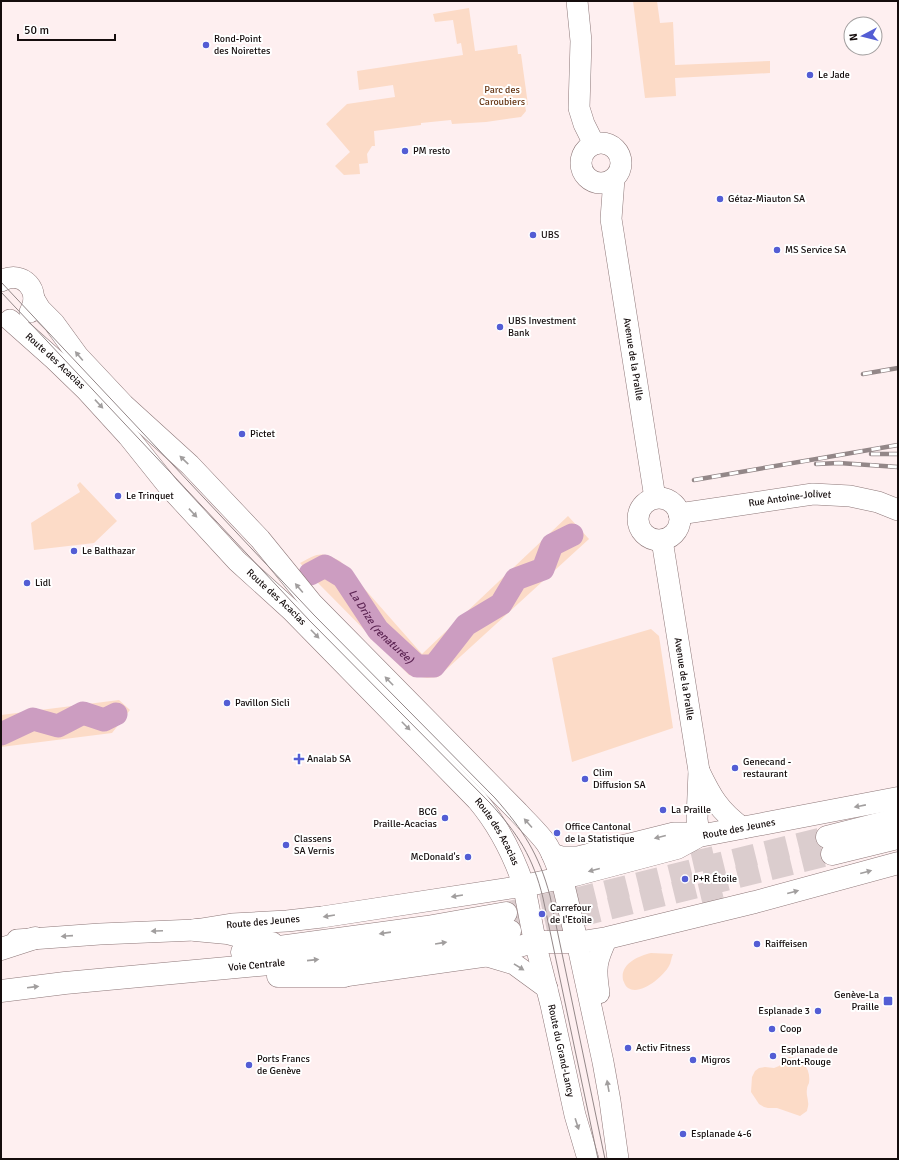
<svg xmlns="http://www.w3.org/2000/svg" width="899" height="1160" font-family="Signika,sans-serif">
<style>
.green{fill:#fcdbc7}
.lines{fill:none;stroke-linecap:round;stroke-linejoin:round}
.river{stroke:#cc9dc1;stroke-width:23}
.primary-tunnel{stroke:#dbcdce;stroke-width:22;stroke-dasharray:22 11;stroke-linecap:butt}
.secondary-casing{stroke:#8d7778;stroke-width:22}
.primary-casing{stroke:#8d7778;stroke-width:23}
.secondary{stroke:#fff;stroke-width:21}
.primary{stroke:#fff;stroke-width:22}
.tram{stroke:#938788;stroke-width:1}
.rail-casing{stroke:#938788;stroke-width:4.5}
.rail{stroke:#fff;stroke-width:3;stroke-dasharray:9;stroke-linecap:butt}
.oneway{fill:#a19e9e}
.poi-dot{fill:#535dd4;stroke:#fff;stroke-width:1.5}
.labels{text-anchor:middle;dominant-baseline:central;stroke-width:4;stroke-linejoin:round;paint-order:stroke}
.poi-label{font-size:10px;fill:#150d0d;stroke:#fff;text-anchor:start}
.park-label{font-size:10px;fill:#673715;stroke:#fff}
.street-label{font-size:10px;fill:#150d0d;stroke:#fff}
.water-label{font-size:11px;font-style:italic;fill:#5c2453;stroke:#fff}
</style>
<rect width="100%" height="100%" fill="#feeff0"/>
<path class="green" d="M 633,1 L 657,1 L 660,23 L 673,22 L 675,65 L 770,61 L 770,73 L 675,78 L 676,96 L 645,98 Z
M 469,8 L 475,51 L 517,45 L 518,54 L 521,54 L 528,105 L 525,105 L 526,111 L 521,117 L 486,122 L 452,124 L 451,120 L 421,123 L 421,125 L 374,131 L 375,146 L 372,146 L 367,154 L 368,163 L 359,164 L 360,174 L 344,175 L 335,166 L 350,152 L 326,124 L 347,104 L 395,97 L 393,85 L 359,90 L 357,71 L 463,55 L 461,43 L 457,44 L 453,20 L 435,22 L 433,14 Z
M 80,482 L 117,521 L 94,543 L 34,550 L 31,523 L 80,492 L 77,485 Z
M 568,516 L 589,539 L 438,677 L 427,678 L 409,675 L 319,584 L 300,563 C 318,553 321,551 340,561 L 422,654 Z
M 651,629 L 659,636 L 673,728 L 572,762 L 552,658 Z
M 119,700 L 130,710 L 112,733 L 1,747 L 1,715 Z
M 651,953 L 673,954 C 671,958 671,963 669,966 C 663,977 640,996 628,988 C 625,986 624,982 623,980 C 620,964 638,956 651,953 Z
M 789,1057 C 803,1058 811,1069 809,1083 C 808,1085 807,1087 807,1089 C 806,1094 808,1098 808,1102 C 809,1105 807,1109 807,1111 L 800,1116 L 777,1108 L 768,1108 L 764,1107 L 759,1104 L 751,1092 L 752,1077 L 755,1071 L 759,1068 L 765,1067 L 774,1068 L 779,1066 Z"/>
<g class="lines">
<g class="river">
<path id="s1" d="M 310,574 L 325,566 L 343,577 L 378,630 L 417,666 L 434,666 L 466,625 L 501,604 L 516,579 L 543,569 L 552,545 L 572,535"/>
<path d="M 1,734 L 33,719 L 58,726 L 83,713 L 104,720 L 116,714"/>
</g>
<path class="primary-tunnel" d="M 701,849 L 714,905
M 509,912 L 583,897 L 827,837
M 513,930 L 587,914 L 832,854"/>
<defs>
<g id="secondary">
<path d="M 577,1 L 581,41 L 579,108 L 584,124 L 594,144"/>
<circle cx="601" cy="163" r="20"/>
<path id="s2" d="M 614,179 L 611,219 L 655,498"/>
<path d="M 1,281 C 23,269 42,291 30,312"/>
<path d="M 34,299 L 40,309 L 54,323 L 78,356 L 124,405 L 190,465 L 260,539 L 312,603 L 518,812 C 527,822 538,832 546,843 C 553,853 557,867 562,879"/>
<path id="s3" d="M 10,320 L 55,360 L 86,390 L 128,436 L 168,486 L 237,561 L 291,610 L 477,800 C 499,826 513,854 524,886 L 322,917 L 287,921 L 232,924 L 195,930 L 100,934 L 17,940"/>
<circle cx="659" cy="519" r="21"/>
<path id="s4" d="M 679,514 L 813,494 L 850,496 L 878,502 L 898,510"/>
<path d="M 699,771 C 711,796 719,811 743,828"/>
<path d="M 552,854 L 562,857 L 578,857 L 674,833 L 685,833 L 699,836 L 697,819 L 699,771 L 662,540"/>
<path d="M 577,942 L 603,1062 L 610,1101 L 618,1159"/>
<path d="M 487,956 L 514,964 L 547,988"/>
<path id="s5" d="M 344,976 L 486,956 L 535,942 L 551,1005 L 575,1115 L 588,1159"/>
<path d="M 599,993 C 595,968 596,961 607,938"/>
</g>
<g id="primary">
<path d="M 898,798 L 699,836 L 677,848 L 575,875 L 524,886 L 535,942 L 582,942 L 607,938 L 755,902 L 898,863"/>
<path d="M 827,837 L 898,819"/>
<path d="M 832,854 L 898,838"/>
<path d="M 562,879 L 577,942"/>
<path d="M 195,930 L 227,933 L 253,940 L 272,943"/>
<path d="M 1,949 L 35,938"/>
<path d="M 242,952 L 427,927 L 506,913"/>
<path d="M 278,976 L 344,976"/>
<path id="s6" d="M 1,991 L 65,983 L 345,957 L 418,947 L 510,931"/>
</g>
</defs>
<use href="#secondary" class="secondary-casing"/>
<use href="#primary" class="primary-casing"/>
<use href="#secondary" class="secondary"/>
<use href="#primary" class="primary"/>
<path class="tram" d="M 1,282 L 314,615 L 495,798 C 523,830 539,854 550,896 L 605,1159
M 1,292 L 309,620 L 490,803 C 518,834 533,857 543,898 L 598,1159"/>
<defs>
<path id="rail" d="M 863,374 L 898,368
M 871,454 L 898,454
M 816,464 L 839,463 L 898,467
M 694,480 L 898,445"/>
</defs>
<use href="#rail" class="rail-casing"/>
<use href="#rail" class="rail"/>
</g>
<defs><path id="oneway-solid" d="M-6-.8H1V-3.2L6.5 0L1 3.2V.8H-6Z"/></defs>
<g class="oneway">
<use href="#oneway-solid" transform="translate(79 356) rotate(-130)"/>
<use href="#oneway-solid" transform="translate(99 404) rotate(47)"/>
<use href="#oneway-solid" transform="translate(184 460) rotate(-136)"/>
<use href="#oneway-solid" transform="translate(193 513) rotate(47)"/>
<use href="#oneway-solid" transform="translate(299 588) rotate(-130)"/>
<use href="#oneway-solid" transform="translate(315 634) rotate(46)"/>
<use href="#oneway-solid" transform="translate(389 681) rotate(-134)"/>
<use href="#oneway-solid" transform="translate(406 726) rotate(45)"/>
<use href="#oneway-solid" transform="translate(860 806) rotate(169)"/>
<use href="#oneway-solid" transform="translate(528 823) rotate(-132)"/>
<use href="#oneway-solid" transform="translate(660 837) rotate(166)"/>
<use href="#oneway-solid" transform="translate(594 870) rotate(165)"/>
<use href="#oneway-solid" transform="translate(866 872) rotate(-15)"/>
<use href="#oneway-solid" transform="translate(793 892) rotate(-15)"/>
<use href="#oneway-solid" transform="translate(457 896) rotate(171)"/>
<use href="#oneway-solid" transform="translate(329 916) rotate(171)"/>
<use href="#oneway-solid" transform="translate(157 931) rotate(177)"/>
<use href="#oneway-solid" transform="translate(385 933) rotate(172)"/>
<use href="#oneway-solid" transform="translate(67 936) rotate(176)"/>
<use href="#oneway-solid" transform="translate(441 943) rotate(-9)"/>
<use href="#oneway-solid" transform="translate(313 960) rotate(-6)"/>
<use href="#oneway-solid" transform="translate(519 967) rotate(32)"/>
<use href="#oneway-solid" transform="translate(33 987) rotate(-7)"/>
<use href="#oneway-solid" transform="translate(608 1086) rotate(-100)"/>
<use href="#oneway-solid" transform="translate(577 1124) rotate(72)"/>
</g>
<g class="poi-dot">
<circle cx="206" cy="45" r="4"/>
<circle cx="810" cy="75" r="4"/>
<circle cx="405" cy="151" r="4"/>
<circle cx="720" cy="199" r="4"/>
<circle cx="533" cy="235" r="4"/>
<circle cx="777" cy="250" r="4"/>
<circle cx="500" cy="327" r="4"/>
<circle cx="242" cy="434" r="4"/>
<circle cx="118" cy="496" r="4"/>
<circle cx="74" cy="551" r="4"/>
<circle cx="27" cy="583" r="4"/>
<circle cx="227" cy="703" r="4"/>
<path d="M297 753h4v4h4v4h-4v4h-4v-4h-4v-4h4z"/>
<circle cx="735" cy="768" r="4"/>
<circle cx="585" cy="779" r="4"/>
<circle cx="663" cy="810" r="4"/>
<circle cx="445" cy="818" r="4"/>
<circle cx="557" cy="833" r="4"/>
<circle cx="286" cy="845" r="4"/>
<circle cx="468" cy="857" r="4"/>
<circle cx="685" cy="879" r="4"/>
<circle cx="542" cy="914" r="4"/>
<circle cx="757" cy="944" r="4"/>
<rect x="883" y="996" width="10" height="10" rx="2"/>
<circle cx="818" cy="1011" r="4"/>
<circle cx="772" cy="1029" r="4"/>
<circle cx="628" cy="1048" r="4"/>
<circle cx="773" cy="1056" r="4"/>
<circle cx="693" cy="1060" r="4"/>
<circle cx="249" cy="1065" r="4"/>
<circle cx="683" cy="1134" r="4"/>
</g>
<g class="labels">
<g class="poi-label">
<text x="214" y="39">Rond-Point<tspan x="214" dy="12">des Noirettes</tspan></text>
<text x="818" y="75">Le Jade</text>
<text x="413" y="151">PM resto</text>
<text x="728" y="199">Gétaz-Miauton SA</text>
<text x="541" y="235">UBS</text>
<text x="785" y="250">MS Service SA</text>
<text x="508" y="321">UBS Investment<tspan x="508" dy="12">Bank</tspan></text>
<text x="250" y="434">Pictet</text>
<text x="126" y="496">Le Trinquet</text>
<text x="82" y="551">Le Balthazar</text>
<text x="35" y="583">Lidl</text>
<text x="235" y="703">Pavillon Sicli</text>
<text x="307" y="759">Analab SA</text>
<text x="743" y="762">Genecand -<tspan x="743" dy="12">restaurant</tspan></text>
<text x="593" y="773">Clim<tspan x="593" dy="12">Diffusion SA</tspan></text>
<text x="671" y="810">La Praille</text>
<text x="437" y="812" text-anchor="end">BCG<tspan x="437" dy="12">Praille-Acacias</tspan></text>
<text x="565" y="827">Office Cantonal<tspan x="565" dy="12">de la Statistique</tspan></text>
<text x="294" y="839">Classens<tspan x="294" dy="12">SA Vernis</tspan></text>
<text x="460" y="857" text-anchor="end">McDonald's</text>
<text x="693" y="879">P+R Étoile</text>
<text x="550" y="908">Carrefour<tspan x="550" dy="12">de l'Etoile</tspan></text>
<text x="765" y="944">Raiffeisen</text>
<text x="879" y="995" text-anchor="end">Genève-La<tspan x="879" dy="12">Praille</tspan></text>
<text x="810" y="1011" text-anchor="end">Esplanade 3</text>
<text x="780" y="1029">Coop</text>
<text x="636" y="1048">Activ Fitness</text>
<text x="781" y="1050">Esplanade de<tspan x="781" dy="12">Pont-Rouge</tspan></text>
<text x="257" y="1059">Ports Francs<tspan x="257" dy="12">de Genève</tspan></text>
<text x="701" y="1060">Migros</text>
<text x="691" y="1134">Esplanade 4-6</text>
</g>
<g class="park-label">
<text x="502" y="90">Parc des<tspan x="502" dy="12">Caroubiers</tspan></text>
</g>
<g class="street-label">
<text stroke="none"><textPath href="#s2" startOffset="182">Avenue de la Praille</textPath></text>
<text stroke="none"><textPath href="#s3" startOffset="61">Route des Acacias</textPath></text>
<text stroke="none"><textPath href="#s4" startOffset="112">Rue Antoine-Jolivet</textPath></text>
<text stroke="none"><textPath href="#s3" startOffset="385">Route des Acacias</textPath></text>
<text transform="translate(684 679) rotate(81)">Avenue de la Praille</text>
<text transform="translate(739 829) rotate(-11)">Route des Jeunes</text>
<text stroke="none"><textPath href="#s3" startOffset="708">Route des Acacias</textPath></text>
<text transform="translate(263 922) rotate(-5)">Route des Jeunes</text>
<text stroke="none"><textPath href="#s6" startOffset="257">Voie Centrale</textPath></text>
<text stroke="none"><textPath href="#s5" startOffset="306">Route du Grand-Lancy</textPath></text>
</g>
<g class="water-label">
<text stroke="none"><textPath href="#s1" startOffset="101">La Drize (renaturée)</textPath></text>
</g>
</g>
<rect width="899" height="1160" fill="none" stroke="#150d0d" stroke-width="4"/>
<g transform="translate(863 36) rotate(263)"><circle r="19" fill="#ffffff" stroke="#a19e9e"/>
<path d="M0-3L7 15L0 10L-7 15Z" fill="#535dd4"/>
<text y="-6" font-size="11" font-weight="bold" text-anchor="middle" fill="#150d0d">N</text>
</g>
<path d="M18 34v6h97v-6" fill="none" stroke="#150d0d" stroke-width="2"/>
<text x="24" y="34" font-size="12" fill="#150d0d" stroke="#ffffff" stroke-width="3" paint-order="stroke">50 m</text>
</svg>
